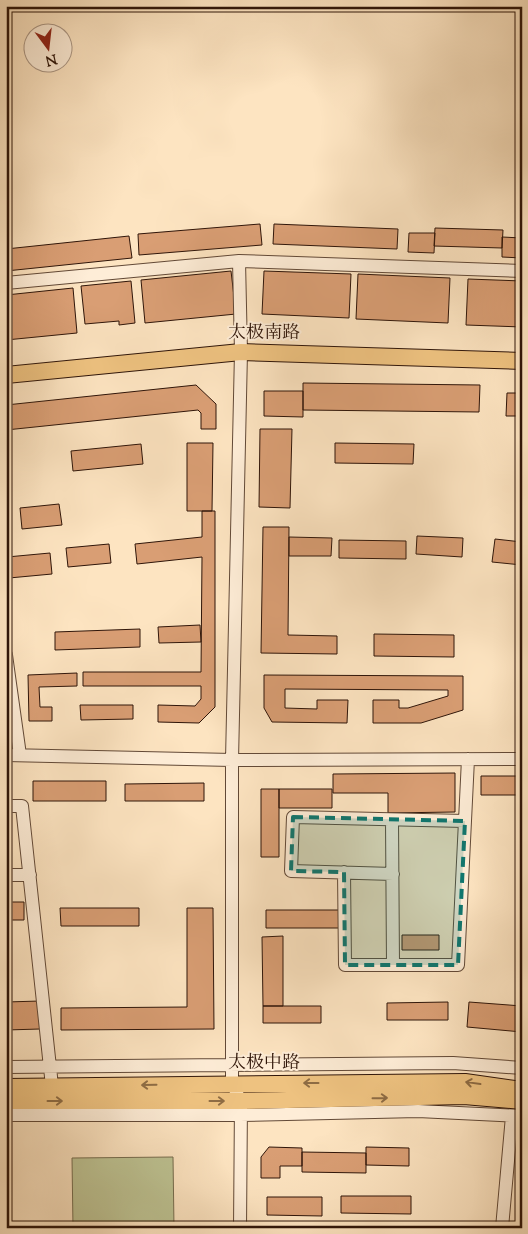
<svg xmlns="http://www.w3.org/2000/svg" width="528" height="1234" font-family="'Sorts Mill Goudy','Noto Serif SC',serif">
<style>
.green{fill:#bec494;stroke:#766c4e}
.building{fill:#d99e74;stroke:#2f1509}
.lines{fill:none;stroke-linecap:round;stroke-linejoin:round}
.minor-casing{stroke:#624937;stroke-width:14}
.major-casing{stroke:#2f1509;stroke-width:18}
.minor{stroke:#feedd7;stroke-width:12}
.major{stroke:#eec280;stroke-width:16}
.oneway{stroke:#8e6c44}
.marked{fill:#0f766e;fill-opacity:0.2;stroke:#0f766e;stroke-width:4;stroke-dasharray:10 6;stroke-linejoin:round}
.labels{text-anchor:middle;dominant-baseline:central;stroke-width:4;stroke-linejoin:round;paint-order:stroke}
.street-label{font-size:18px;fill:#2f1509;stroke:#feedd7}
</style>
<rect width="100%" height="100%" fill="#fde4c1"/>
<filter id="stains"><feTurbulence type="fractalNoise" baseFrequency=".004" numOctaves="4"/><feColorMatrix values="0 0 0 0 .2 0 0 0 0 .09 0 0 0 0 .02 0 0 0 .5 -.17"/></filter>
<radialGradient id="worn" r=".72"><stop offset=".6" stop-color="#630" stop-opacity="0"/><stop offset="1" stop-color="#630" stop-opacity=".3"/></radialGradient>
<path class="green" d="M 173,1157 L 174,1228 L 73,1228 L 72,1158 Z"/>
<path class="building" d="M 260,224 L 262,245 L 139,255 L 138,234 Z
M 274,224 L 398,229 L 397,249 L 273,244 Z
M 435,228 L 503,230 L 502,248 L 434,246 Z
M 409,233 L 435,233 L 434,253 L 408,252 Z
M 129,236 L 132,258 L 6,271 L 6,249 Z
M 502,237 L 522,238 L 522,258 L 502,257 Z
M 231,271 L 236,314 L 145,323 L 141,280 Z
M 264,271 L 351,274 L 349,318 L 262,314 Z
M 358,274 L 450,278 L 448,323 L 356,319 Z
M 468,279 L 522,281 L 522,327 L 466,325 Z
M 131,281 L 135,323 L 119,325 L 119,321 L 85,324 L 81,286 Z
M 73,288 L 77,333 L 6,340 L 6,295 Z
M 303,383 L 480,385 L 479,412 L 303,410 Z
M 196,385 L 216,404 L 216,429 L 201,429 L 201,413 L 198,410 L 6,430 L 6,405 Z
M 264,391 L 303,391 L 303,417 L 264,416 Z
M 507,393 L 522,393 L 522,416 L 506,416 Z
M 260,429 L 292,429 L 290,508 L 259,507 Z
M 187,443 L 213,443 L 212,511 L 187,511 Z
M 335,443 L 414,444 L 413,464 L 335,463 Z
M 141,444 L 143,464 L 73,471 L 71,451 Z
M 59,504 L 62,525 L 22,529 L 20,508 Z
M 202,511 L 215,511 L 215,707 L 199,723 L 158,722 L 158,705 L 195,706 L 201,699 L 201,686 L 83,686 L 83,672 L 201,672 L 202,557 L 137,564 L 135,544 L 202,537 Z
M 263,527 L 289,527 L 288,635 L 337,636 L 337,654 L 261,653 Z
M 417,536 L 463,538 L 462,557 L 416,554 Z
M 289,537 L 332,538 L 331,556 L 289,556 Z
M 495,539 L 522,542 L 522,565 L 492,562 Z
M 339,540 L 406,541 L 406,559 L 339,558 Z
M 109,544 L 111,563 L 68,567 L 66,548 Z
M 50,553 L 52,574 L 9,578 L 7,557 Z
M 200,625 L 201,642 L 159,643 L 158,627 Z
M 140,629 L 140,647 L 55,650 L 55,632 Z
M 374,634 L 454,635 L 454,657 L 374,656 Z
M 77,673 L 77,686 L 39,687 L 40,707 L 52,707 L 52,721 L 29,721 L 28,675 Z
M 264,675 L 463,676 L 463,710 L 421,723 L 373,723 L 373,700 L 399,700 L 399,708 L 408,708 L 448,696 L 448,690 L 285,689 L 285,708 L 317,709 L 317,700 L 348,700 L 347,723 L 272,722 L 264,708 Z
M 80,705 L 133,705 L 133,719 L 81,720 Z
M 455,773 L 455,812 L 388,813 L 388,793 L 333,793 L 333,774 Z
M 481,776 L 522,776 L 522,795 L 481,795 Z
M 33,781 L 106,781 L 106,801 L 33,801 Z
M 204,783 L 204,801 L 125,801 L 125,784 Z
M 261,789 L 279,789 L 279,857 L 261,857 Z
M 279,789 L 332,789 L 332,808 L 279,808 Z
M 6,902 L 24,902 L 24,920 L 6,920 Z
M 60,908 L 139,908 L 139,926 L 61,926 Z
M 187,908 L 213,908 L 214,1029 L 61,1030 L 61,1008 L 187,1007 Z
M 266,910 L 341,910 L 341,928 L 266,928 Z
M 402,935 L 439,935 L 439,950 L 402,950 Z
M 283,936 L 283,1006 L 263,1006 L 262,937 Z
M 40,1001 L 40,1029 L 6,1030 L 6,1002 Z
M 448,1002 L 448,1020 L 387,1020 L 387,1003 Z
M 469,1002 L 522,1006 L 522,1032 L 467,1027 Z
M 263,1006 L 321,1006 L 321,1023 L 263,1023 Z
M 269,1147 L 302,1148 L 302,1166 L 280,1166 L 280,1178 L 261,1178 L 261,1157 Z
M 366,1147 L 409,1148 L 409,1166 L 366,1165 Z
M 302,1152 L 366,1153 L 366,1173 L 302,1172 Z
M 341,1196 L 411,1196 L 411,1214 L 341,1213 Z
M 267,1197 L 322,1197 L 322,1216 L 267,1215 Z"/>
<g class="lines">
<defs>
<path id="minor" d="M 239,261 L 241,352 L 232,760 L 232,1084 L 241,1101 L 240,1228
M 6,283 L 239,261 L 522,271
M 6,655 L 20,755
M 6,755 L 232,760 L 522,759
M 6,806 L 22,806 L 52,1086
M 392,820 L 393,965
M 344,872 L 345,965 L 458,965 L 468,759
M 393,874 L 291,871 L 293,817 L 465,821
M 6,875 L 30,875
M 6,1067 L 453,1063 L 522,1068
M 6,1115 L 240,1115 L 418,1111 L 522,1116
M 502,1228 L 512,1116"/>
<path id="major" d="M 6,375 L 241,352 L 522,361
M 6,1087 L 465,1082 L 522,1090
M 6,1101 L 241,1101 L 464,1096 L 522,1101"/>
</defs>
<use href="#minor" class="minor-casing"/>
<use href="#major" class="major-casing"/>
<use href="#minor" class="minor"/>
<use href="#major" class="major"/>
</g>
<defs><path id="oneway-shaft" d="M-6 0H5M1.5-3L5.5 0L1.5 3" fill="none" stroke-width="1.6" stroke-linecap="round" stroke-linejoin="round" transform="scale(1.25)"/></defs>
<g class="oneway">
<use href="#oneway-shaft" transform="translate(311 1083) rotate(180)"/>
<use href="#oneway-shaft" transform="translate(473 1083) rotate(-172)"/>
<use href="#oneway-shaft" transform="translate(149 1085) rotate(179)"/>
<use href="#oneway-shaft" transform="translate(380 1098) rotate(-1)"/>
<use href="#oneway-shaft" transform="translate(55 1101)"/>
<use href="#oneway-shaft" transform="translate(217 1101)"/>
</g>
<path class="marked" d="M 293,817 L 465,821 L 458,965 L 345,965 L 344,872 L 291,871 Z"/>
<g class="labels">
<g class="street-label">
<text x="264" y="334">太极南路</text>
<text x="264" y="1064">太极中路</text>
</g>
</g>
<rect width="528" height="1234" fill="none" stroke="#fde4c1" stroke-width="25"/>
<rect x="8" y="8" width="513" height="1219" fill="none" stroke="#2f1509" stroke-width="2.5"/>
<rect x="12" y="12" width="503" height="1209" fill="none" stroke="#2f1509"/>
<g transform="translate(48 48) rotate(165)"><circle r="24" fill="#feedd7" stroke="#ab9785"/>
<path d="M0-4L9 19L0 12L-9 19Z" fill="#8f2418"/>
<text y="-8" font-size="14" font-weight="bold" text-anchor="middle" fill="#2f1509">N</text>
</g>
<rect width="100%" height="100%" filter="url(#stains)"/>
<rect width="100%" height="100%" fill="url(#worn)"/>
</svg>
